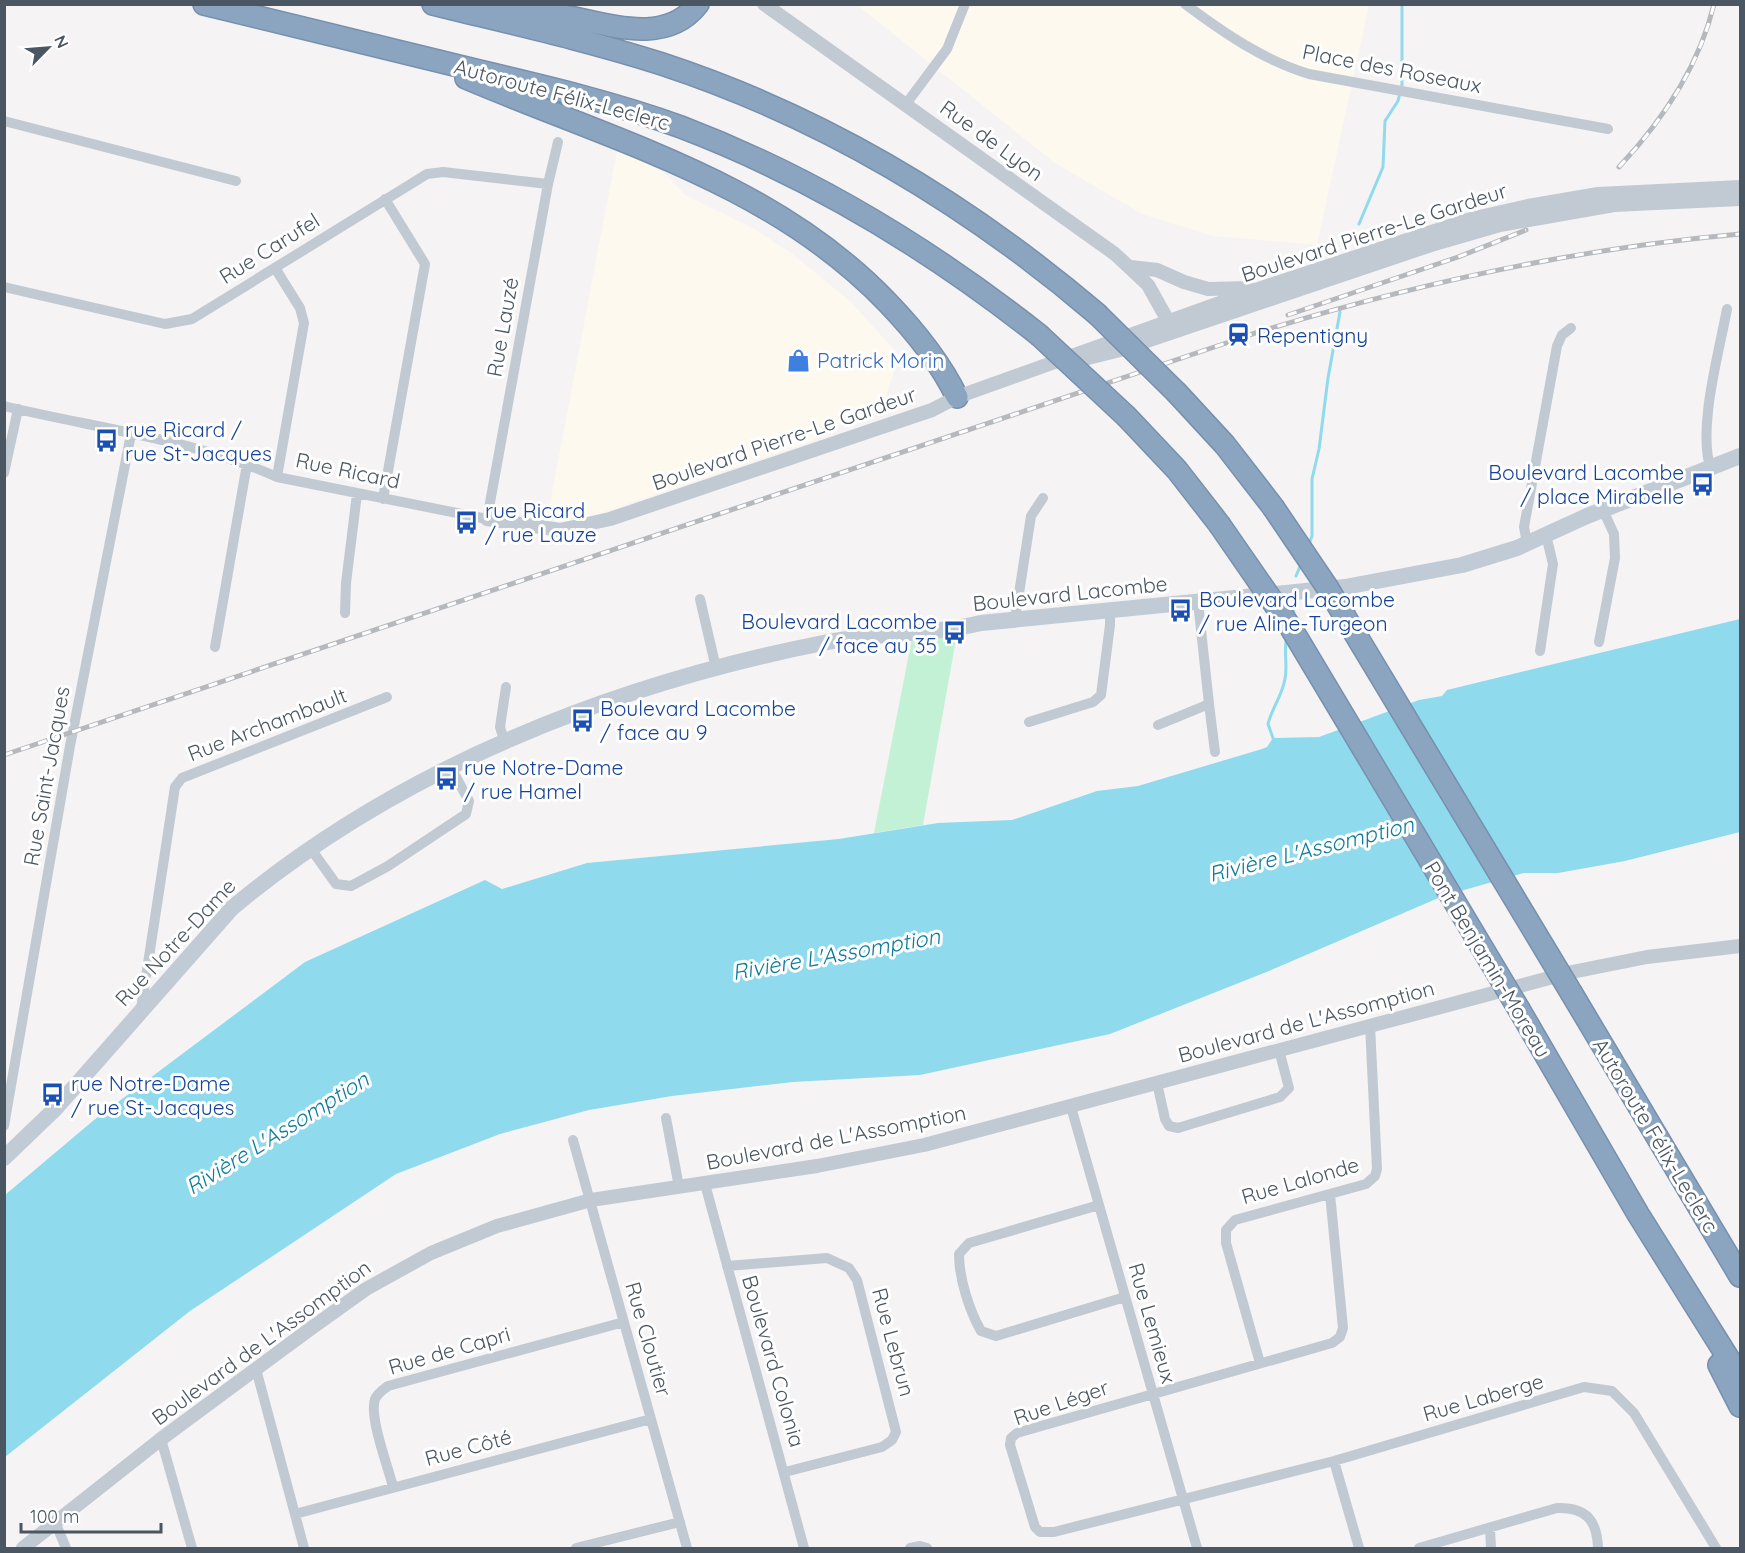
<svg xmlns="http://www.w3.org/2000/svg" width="1745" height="1553" font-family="Quicksand,sans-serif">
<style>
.commercial{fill:#fdf9ef}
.green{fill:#c3f1d5}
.water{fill:#90daee}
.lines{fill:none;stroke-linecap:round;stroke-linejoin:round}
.stream{stroke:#90daee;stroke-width:3}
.motorway-casing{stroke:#7690ad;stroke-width:24}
.minor{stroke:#c1cad2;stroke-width:10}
.tertiary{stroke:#c1cad2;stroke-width:14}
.secondary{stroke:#c1cbd6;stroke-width:16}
.motorway{stroke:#8ba5c1;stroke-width:21}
.rail-casing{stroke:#b5b8bd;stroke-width:5}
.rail{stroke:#fff;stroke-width:3;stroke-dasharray:9;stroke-linecap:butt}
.motorway-bridge-casing{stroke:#7690ad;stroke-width:24;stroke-linecap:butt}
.motorway-bridge{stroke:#8ba5c1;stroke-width:21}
.labels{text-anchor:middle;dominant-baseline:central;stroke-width:6;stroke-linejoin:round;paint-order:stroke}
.street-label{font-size:21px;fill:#4a5661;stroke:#fff}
.transit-label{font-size:21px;fill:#164399;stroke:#fff;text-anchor:start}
.shop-label{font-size:21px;fill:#366cbe;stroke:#fff;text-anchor:start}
.water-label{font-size:22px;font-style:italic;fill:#0c7c9b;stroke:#fff}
</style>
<rect width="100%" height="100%" fill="#f5f3f3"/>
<path class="commercial" d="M 857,5 L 1369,5 L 1317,245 L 1213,236 L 1142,214 L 1055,163 Z
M 617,150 L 665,173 L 685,195 L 753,228 L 791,253 L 850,301 L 899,355 L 882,409 L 870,411 L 870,414 L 835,427 L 810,442 L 590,517 L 547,519 Z"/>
<path class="green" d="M 958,628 L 923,825 L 874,833 L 913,633 Z"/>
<path class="water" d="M 1740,619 L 1740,832 L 1625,861 L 1558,873 L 1524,873 L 1443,896 L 1269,971 L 1110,1034 L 920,1075 L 793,1082 L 672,1096 L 589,1110 L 500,1134 L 396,1174 L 190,1311 L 5,1457 L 5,1195 L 94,1120 L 305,962 L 485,880 L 502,889 L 587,863 L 839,839 L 938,823 L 1012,820 L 1097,791 L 1138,786 L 1262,749 L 1267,747 L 1273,738 L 1319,737 L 1419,700 L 1442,696 L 1447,690 Z"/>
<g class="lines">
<path class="stream" d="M 1359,224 L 1383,167 L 1385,121 L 1398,101 L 1402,85 L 1402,4
M 1309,544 L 1312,536 L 1312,479 L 1319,449 L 1328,378 L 1340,312
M 1296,576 L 1301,564
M 1293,603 L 1294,616
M 1274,741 L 1268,724 C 1272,708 1282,696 1285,679 C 1288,664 1283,651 1287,636"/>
<defs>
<path id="motorway" d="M 204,4 C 295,26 387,48 479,71 C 547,87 615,103 681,127 C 812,177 929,248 1039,335
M 433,4 C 510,23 587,40 662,64 C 823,117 969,205 1097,314
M 493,7 C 514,10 536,12 558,15 C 603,22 664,48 698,4
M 466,78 C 614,141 773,183 887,302 C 915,331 940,362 957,397
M 1177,393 L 1225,445 L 1273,507
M 1127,417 L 1177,470 L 1219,524
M 1572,994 L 1740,1276
M 1520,1011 L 1638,1214 L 1740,1377
M 1719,1365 L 1740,1406"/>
</defs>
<use href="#motorway" class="motorway-casing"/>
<path class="minor" d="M 1185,4 C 1224,33 1263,60 1309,74 L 1608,129
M 906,104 L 947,49 L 965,4
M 4,121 L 236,181
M 275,268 L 300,308 L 304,323 L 277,477
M 4,287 L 165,324 L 192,319 L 427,174 L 443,172 L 548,184
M 4,406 C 95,428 192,439 277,477 L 487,519 L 548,184 L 558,142
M 1711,470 C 1697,429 1719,353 1727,309
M 4,473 L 18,409
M 383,499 L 425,264 L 385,199
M 1527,543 L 1524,527 L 1557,346 L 1562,335 L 1571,328
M 700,599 L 716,668
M 345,613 L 346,583 L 357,494
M 1015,619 L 1031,516 L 1043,498
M 1599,642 L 1615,558 L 1614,534 L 1603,510
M 215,647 L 247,464
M 1540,651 L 1553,564 L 1546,535
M 1209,704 L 1215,752
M 1029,722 L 1093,702 L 1101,695 L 1110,625 L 1110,611
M 1158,725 L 1209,704 L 1198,602
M 505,743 L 500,727 L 506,687
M 311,849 L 336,884 L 351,886 L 388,866 L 466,814 L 469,801 L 451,768
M 141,1009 L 175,787 L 182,778 L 387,697
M 1157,1083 L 1165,1119 L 1169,1126 L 1178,1128 L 1280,1097 L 1289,1088 L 1279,1050
M 1071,1107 L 1197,1548
M 666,1118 L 679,1187
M 4,1126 L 70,746 L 131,434
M 573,1140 L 687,1548
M 705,1184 L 804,1548
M 1330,1194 L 1343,1328 L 1340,1337 L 1332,1343 L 1017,1433 L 1011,1438 L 1010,1445 L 1035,1527 L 1040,1532 L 1054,1532 L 1334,1461 L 1584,1387 L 1612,1391 L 1634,1413 L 1716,1548
M 1099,1205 L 969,1243 L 959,1254 C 959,1278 969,1310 981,1331 L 996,1336 L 1125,1297
M 727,1266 L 827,1258 L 849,1268 L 857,1280 L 896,1432 L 892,1440 L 882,1447 L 785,1472
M 1260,1363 L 1226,1243 L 1226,1230 L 1235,1220 L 1366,1184 L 1375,1176 L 1377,1169 L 1370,1025
M 256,1369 L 304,1548
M 161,1439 L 192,1548
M 1334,1461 L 1359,1548
M 393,1487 C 388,1466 369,1418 375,1399 C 378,1393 383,1390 388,1386 L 624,1322
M 295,1514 L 651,1419
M 55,1522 L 66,1548
M 1490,1529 L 1491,1548
M 576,1548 L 680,1522
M 910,1548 L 920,1546 L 927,1548
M 1419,1548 L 1557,1508 C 1586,1507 1597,1520 1598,1548"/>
<path class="tertiary" d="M 764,4 L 1115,254 L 1148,285 L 1172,328
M 1131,267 L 1157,270 L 1184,282 L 1208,289 L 1250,288
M 1084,359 L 1120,350 L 1431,245 L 1500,225 L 1614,205 L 1740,199
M 487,519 L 560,530 L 610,519 L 932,410 L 957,397 L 1264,287 L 1471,219 L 1528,206 L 1598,194 L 1740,187
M 23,1548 L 161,1439 L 310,1329 L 366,1289 L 431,1253 L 497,1226 L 591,1200 L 817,1166 L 924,1145 L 1572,972 L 1647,957 L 1740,946"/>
<path class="secondary" d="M 4,1158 L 55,1109 L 232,908 C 401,767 614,684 828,642 C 879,632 931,635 981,623 L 1345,587 L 1462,565 L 1517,548 L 1587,516 L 1740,456"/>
<use href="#motorway" class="motorway"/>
<defs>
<path id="rail" d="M 1619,167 C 1663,120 1699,67 1714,4
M 1288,315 L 1458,257 L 1526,230
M 1243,337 C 1404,286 1572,249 1740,234
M 4,755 L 1238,339"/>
</defs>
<use href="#rail" class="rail-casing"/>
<use href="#rail" class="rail"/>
<defs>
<path id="motorway-bridge" d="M 1097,314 L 1177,393
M 1039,335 L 1127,417
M 1273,507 L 1327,587 L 1572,994
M 1219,524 L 1291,628 L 1520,1011"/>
</defs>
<use href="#motorway-bridge" class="motorway-bridge-casing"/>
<use href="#motorway-bridge" class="motorway-bridge"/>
</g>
<defs>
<symbol id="station-bare" viewBox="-9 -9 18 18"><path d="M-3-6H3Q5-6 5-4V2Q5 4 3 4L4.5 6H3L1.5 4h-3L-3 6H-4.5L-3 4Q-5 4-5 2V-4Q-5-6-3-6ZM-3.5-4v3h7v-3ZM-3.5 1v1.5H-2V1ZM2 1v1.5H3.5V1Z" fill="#1a4fb4" stroke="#fff" stroke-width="2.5" paint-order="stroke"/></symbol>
<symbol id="shop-bare" viewBox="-9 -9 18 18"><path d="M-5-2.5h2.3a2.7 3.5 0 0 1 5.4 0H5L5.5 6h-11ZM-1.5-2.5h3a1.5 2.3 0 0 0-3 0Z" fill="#3f7fe0" stroke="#fff" stroke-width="2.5" paint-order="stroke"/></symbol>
<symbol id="bus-bare" viewBox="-9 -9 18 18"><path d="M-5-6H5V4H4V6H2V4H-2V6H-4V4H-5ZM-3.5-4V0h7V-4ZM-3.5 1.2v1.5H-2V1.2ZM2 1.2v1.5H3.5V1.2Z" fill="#1a4fb4" stroke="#fff" stroke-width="2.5" paint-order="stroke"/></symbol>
</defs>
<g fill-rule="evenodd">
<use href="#station-bare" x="1222" y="318" width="33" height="33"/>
<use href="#shop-bare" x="782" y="344" width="33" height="33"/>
<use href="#bus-bare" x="90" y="424" width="33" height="33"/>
<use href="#bus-bare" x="1686" y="468" width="33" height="33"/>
<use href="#bus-bare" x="450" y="506" width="33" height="33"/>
<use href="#bus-bare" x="1164" y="594" width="33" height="33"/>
<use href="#bus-bare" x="938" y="616" width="33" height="33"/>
<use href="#bus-bare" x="566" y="704" width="33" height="33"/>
<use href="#bus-bare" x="430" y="762" width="33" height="33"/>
<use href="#bus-bare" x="36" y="1078" width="33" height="33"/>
</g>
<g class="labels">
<g class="street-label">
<text transform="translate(1392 68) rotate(11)">Place des Roseaux</text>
<text transform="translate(562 94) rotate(15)">Autoroute Félix-Leclerc</text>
<text transform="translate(992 140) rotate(36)">Rue de Lyon</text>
<text transform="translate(1374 232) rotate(-18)">Boulevard Pierre-Le Gardeur</text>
<text transform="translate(269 248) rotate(-32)">Rue Carufel</text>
<text transform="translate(502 327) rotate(-80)">Rue Lauzé</text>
<text transform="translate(784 438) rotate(-19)">Boulevard Pierre-Le Gardeur</text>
<text transform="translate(348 470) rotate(12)">Rue Ricard</text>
<text transform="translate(1070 593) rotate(-6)">Boulevard Lacombe</text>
<text transform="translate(267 724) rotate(-21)">Rue Archambault</text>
<text transform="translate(46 776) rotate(-80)">Rue Saint-Jacques</text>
<text transform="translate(175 942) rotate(-47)">Rue Notre-Dame</text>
<text transform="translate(1488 959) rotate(59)">Pont Benjamin-Moreau</text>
<text transform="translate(1306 1021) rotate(-15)">Boulevard de L'Assomption</text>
<text transform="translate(1656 1135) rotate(59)">Autoroute Félix-Leclerc</text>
<text transform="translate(836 1137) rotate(-11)">Boulevard de L'Assomption</text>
<text transform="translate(1300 1180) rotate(-16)">Rue Lalonde</text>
<text transform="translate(1153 1323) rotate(74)">Rue Lemieux</text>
<text transform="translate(649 1339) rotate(74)">Rue Cloutier</text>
<text transform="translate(261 1342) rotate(-36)">Boulevard de L'Assomption</text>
<text transform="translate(894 1342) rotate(75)">Rue Lebrun</text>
<text transform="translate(449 1350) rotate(-16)">Rue de Capri</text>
<text transform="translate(774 1361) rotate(74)">Boulevard Colonia</text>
<text transform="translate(1483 1397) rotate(-16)">Rue Laberge</text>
<text transform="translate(1061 1402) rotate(-19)">Rue Léger</text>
<text transform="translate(468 1447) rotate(-15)">Rue Côté</text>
</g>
<g class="transit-label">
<text x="1257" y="335">Repentigny</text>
<text x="125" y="429">rue Ricard /<tspan x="125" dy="24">rue St-Jacques</tspan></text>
<text x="1684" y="472" text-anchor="end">Boulevard Lacombe<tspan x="1684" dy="24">/ place Mirabelle</tspan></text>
<text x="485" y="510">rue Ricard<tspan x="485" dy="24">/ rue Lauze</tspan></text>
<text x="1199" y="599">Boulevard Lacombe<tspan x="1199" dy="24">/ rue Aline-Turgeon</tspan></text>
<text x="937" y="621" text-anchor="end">Boulevard Lacombe<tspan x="937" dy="24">/ face au 35</tspan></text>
<text x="600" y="708">Boulevard Lacombe<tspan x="600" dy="24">/ face au 9</tspan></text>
<text x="464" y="767">rue Notre-Dame<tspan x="464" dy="24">/ rue Hamel</tspan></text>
<text x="71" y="1083">rue Notre-Dame<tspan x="71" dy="24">/ rue St-Jacques</tspan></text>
</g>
<g class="shop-label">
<text x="817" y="360">Patrick Morin</text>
</g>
<g class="water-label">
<text transform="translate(1311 849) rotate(-14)">Rivière L'Assomption</text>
<text transform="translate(836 954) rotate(-10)">Rivière L'Assomption</text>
<text transform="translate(277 1133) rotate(-32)">Rivière L'Assomption</text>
</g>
</g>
<rect width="1745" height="1553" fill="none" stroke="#4a5661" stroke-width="12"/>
<g transform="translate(48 48) rotate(65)" stroke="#ffffff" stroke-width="4.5" paint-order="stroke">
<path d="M0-4.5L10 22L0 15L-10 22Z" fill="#4a5661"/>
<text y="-9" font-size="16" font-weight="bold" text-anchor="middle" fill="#4a5661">N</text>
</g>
<path d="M21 1523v9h140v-9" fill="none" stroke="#4a5661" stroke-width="3"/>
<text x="30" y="1523" font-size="18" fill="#4a5661" stroke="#ffffff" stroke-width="4.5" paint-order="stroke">100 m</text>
</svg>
